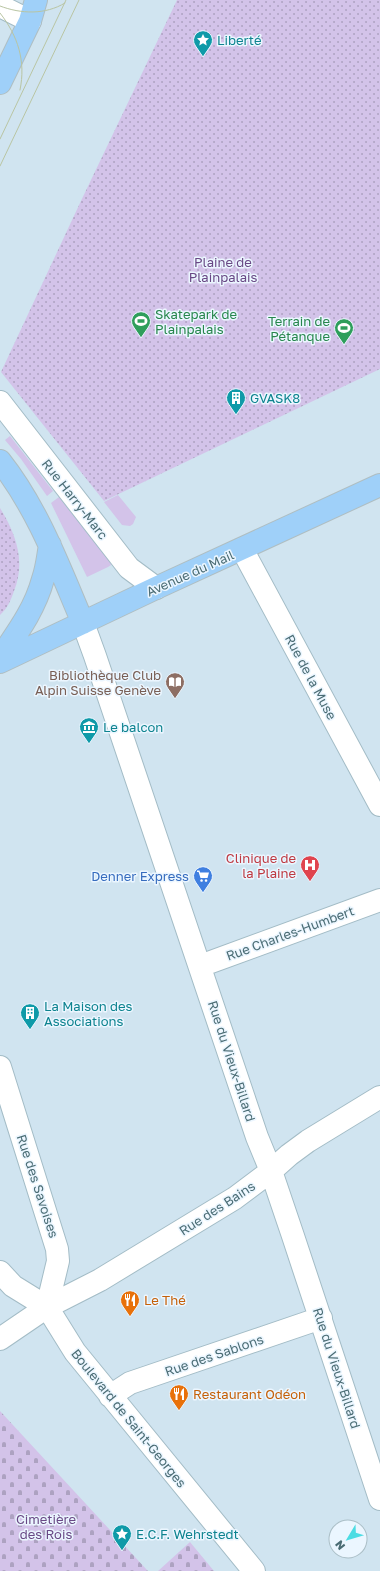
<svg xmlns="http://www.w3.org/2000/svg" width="380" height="1571" font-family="'Golos Text',sans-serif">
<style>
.residential{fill:#d0e4f0;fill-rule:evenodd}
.green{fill:#d3c3e9}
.cemetery{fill:url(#cemetery-stones)}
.park{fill:url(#park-dots)}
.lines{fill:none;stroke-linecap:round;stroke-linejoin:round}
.minor-casing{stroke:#a3bcc6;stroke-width:24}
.major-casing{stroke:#afbec2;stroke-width:24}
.minor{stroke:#fff;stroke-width:22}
.major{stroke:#9fd0f9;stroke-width:22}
.tram{stroke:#b9c5a3;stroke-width:1}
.labels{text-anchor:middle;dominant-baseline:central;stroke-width:3;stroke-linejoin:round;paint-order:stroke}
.culture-label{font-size:13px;fill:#0d838f;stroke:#ebf6ff;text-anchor:start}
.park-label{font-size:13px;fill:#694885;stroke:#ebf6ff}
.leisure-label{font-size:13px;fill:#27864d;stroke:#ebf6ff;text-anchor:start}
.street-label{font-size:13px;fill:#4a6c74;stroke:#ebf6ff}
.education-label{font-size:13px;fill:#785e54;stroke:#ebf6ff;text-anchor:end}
.health-label{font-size:13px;fill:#be3a42;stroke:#ebf6ff;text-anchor:end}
.shop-label{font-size:13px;fill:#366cbe;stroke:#ebf6ff;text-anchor:end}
.food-label{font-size:13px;fill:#c56008;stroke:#ebf6ff;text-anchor:start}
</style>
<defs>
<pattern id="cemetery-stones" width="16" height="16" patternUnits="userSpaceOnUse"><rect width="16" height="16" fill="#d3c3e9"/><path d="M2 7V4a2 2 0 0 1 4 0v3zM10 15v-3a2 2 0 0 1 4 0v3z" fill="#ada2c1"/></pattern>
<pattern id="park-dots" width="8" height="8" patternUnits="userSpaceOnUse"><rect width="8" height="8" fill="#d3c3e9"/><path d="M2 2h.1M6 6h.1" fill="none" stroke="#ada2c1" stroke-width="1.8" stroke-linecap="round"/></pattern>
</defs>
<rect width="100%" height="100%" fill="#e5f2fc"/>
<path class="residential" d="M 0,0 L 380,0 L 380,1571 L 0,1571 ZM 336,1527 L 360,1527 L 360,1551 L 336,1551 Z"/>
<path class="green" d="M 10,436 L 53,491 L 47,496 L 21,459 L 5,440 Z
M 118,495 L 136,517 L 133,524 L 130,526 L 122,525 L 104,502 Z
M 59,497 L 110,562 L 111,565 L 108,567 L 87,577 L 51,503 Z"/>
<path class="cemetery" d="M 0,1411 L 147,1570 L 148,1571 L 0,1571 Z
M 190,1542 L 214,1571 L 158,1571 Z"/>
<path class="park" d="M 177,0 L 380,0 L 380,369 L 104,501 L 1,372 L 80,203 Z
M 0,508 C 16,534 26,561 14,591 C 11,600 7,609 0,615 Z"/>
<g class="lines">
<defs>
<path id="minor" d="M 0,6 L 30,21
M 0,402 L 129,568 L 156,588
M 242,549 L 380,805
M 83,623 L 95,656 L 257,1137 L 271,1171 L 293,1236 L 380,1499
M 200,966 L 380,900
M 0,1067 L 57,1249 L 58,1261 L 47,1307
M 0,1272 L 13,1286 L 47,1307 L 75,1352 L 254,1571
M 0,1339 L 47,1307 L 100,1280 L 235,1198 L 271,1171 L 289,1155 L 308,1141 L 380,1097
M 110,1396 L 130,1383 L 321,1318"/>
<path id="major" d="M 0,83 L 30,21 L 36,0
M 0,461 C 38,509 59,567 83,623
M 0,658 C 17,633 35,609 43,579 C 47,568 48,556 50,545
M 0,662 L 156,588 L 380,485"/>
</defs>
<use href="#minor" class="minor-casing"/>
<use href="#major" class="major-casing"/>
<use href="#minor" class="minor"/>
<use href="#major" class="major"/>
<path class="tram" d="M 0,6 C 21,14 45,15 65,3
M 0,13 C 18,36 26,61 20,90
M 0,139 L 66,0
M 0,166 L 79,0"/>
</g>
<defs>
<symbol id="sight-pin" viewBox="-11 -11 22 30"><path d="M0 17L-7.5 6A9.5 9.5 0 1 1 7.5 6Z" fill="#0f9aa8" stroke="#ebf6ff"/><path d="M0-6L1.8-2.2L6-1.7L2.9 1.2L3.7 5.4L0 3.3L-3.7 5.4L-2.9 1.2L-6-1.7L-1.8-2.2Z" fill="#fff"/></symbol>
<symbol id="stadium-pin" viewBox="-11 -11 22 30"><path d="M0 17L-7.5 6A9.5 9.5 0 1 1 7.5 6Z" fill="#2e9e5b" stroke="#ebf6ff"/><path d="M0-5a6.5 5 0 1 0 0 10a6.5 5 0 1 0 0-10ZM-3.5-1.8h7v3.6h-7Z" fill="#fff"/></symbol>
<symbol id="building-pin" viewBox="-11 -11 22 30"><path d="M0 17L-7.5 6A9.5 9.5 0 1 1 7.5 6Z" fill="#0f9aa8" stroke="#ebf6ff"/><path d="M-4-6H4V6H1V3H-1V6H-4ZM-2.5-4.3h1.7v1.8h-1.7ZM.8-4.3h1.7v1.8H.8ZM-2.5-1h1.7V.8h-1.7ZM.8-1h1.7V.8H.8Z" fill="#fff"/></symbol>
<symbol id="library-pin" viewBox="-11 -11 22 30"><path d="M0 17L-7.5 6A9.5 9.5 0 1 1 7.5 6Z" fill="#8d6e63" stroke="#ebf6ff"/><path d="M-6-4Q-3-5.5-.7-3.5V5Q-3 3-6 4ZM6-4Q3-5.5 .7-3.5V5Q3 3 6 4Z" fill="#fff"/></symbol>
<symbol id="museum-pin" viewBox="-11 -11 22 30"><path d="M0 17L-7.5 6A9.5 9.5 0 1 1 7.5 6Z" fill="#0f9aa8" stroke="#ebf6ff"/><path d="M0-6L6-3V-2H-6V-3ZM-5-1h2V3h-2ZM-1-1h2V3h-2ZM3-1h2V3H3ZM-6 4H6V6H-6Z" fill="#fff"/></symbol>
<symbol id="hospital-pin" viewBox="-11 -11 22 30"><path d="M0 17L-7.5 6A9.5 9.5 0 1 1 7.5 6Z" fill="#e0444e" stroke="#ebf6ff"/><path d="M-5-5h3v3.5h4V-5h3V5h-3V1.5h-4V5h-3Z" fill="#fff"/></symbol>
<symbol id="supermarket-pin" viewBox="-11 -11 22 30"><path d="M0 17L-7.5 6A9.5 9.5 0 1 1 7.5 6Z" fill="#3f7fe0" stroke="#ebf6ff"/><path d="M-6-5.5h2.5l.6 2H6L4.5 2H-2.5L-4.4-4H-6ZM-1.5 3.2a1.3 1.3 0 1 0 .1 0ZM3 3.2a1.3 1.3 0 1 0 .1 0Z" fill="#fff"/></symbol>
<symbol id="restaurant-pin" viewBox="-11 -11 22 30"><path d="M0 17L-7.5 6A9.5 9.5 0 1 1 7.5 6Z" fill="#e8710a" stroke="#ebf6ff"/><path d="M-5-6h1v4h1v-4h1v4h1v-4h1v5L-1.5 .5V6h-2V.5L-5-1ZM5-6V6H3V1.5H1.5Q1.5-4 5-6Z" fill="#fff"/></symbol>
</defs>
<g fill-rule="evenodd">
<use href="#sight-pin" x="192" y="29" width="22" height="30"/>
<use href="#stadium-pin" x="130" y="310" width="22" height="30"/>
<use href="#stadium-pin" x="333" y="317" width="22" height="30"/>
<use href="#building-pin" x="225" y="387" width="22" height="30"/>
<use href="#library-pin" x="164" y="671" width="22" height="30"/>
<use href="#museum-pin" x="78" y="716" width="22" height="30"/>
<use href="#hospital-pin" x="299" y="854" width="22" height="30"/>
<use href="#supermarket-pin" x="192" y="865" width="22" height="30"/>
<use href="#building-pin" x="19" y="1002" width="22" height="30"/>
<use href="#restaurant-pin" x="119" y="1289" width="22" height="30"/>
<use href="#restaurant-pin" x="168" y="1383" width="22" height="30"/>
<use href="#sight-pin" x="111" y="1523" width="22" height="30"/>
</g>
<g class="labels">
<g class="culture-label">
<text x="217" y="40">Liberté</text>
<text x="250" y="398">GVASK8</text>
<text x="103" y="727">Le balcon</text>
<text x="44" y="1006">La Maison des<tspan x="44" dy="15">Associations</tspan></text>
<text x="136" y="1534">E.C.F. Wehrstedt</text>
</g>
<g class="park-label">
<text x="223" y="262">Plaine de<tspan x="223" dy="15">Plainpalais</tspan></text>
<text x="46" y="1519">Cimetière<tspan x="46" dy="15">des Rois</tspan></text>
</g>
<g class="leisure-label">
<text x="155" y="314">Skatepark de<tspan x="155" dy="15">Plainpalais</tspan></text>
<text x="330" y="321" text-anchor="end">Terrain de<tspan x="330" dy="15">Pétanque</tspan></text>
</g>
<g class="street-label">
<text transform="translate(75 499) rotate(52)">Rue Harry-Marc</text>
<text transform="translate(190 573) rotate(-24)">Avenue du Mail</text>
<text transform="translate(311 677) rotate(62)">Rue de la Muse</text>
<text transform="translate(290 933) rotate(-20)">Rue Charles-Humbert</text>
<text transform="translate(232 1061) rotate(72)">Rue du Vieux-Billard</text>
<text transform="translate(38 1186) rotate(72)">Rue des Savoises</text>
<text transform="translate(217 1208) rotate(-33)">Rue des Bains</text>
<text transform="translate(214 1355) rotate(-19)">Rue des Sablons</text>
<text transform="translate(337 1368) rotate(72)">Rue du Vieux-Billard</text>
<text transform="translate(129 1418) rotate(51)">Boulevard de Saint-Georges</text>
</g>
<g class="education-label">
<text x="161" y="675">Bibliothèque Club<tspan x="161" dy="15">Alpin Suisse Genève</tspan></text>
</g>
<g class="health-label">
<text x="296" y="858">Clinique de<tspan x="296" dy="15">la Plaine</tspan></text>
</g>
<g class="shop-label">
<text x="189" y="876">Denner Express</text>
</g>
<g class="food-label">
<text x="144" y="1300">Le Thé</text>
<text x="193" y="1394">Restaurant Odéon</text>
</g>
</g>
<g transform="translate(348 1539) rotate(232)"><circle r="19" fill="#ebf6ff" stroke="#abbfc7"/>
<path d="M0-3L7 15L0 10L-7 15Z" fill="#4cdce3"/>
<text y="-6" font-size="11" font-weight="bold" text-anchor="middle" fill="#4a6c74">N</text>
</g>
</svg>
